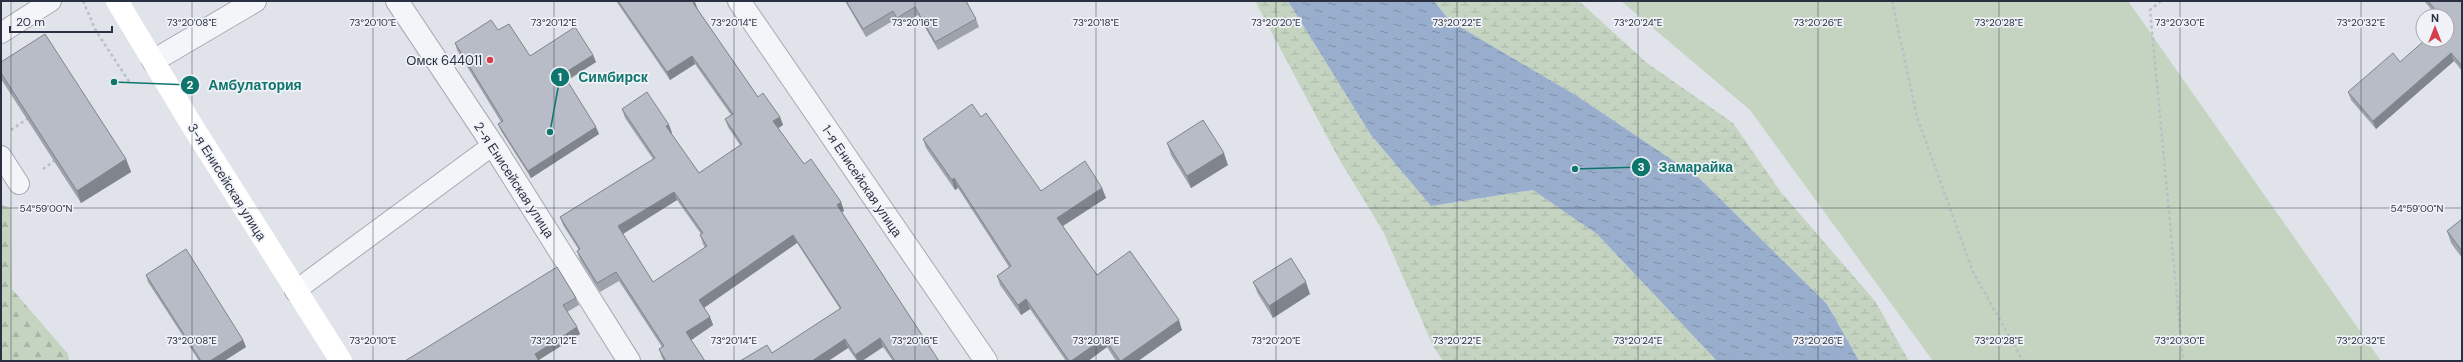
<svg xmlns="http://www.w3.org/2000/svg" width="2463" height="362" font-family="'DM Sans',sans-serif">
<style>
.grass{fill:#c4d4c1}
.forest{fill:url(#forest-firs)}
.wetland{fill:url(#wetland-marsh)}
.water{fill:url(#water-ripples)}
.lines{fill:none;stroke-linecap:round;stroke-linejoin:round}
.lane-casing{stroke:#a5aab4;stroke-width:22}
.street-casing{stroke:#a5aab4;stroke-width:24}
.path{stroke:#babec5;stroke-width:2.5;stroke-dasharray:3 3;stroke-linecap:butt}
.lane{stroke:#f3f5f8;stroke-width:20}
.street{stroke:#f3f5f8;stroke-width:22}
.secondary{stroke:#fff;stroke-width:22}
.wall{fill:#9da2ab;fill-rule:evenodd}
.shaded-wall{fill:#80848b}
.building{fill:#b7bcc7;stroke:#80848b;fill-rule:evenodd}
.ticks{fill:none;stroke:#283042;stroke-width:1;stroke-opacity:0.45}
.poi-dot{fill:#d53f4b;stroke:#f0f2f7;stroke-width:1.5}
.labels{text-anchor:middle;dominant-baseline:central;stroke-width:3.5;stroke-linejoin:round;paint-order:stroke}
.poi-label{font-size:13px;fill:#283042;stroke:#f0f2f7;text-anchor:end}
.street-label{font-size:13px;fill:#283042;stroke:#f0f2f7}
.ticks-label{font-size:10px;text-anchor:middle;fill:#283042;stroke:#f0f2f7;stroke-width:3.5;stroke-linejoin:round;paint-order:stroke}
.leader{fill:none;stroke:#0f766e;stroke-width:1.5}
.callout-dot{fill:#0f766e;stroke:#f0f2f7;stroke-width:1.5}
.mark-label{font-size:12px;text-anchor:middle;font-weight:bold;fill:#fff}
.callout-label{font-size:14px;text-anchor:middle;font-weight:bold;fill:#0f766e;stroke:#f0f2f7;stroke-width:3.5;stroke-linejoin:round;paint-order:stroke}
</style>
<defs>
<pattern id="forest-firs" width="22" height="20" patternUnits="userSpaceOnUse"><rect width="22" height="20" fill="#c4d4c1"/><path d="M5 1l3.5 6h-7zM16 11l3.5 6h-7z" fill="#a8b6a7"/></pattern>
<pattern id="wetland-marsh" width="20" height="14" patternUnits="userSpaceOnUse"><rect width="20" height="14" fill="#c4d4c1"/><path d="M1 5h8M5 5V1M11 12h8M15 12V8" fill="none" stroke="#a8b6a7"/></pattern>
<pattern id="water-ripples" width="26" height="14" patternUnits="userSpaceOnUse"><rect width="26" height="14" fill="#99aecc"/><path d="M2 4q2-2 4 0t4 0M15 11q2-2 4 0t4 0" fill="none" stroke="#7d8ea7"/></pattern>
</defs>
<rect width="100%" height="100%" fill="#e0e3ea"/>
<path class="grass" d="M 1621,1 L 2128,1 L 2381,361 L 1933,361 L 1750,110 Z"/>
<path class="forest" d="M 1,205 L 11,208 L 12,289 L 68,354 L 69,361 L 1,361 Z"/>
<path class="wetland" d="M 1255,1 L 1288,1 L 1371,135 L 1431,206 L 1533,190 L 1597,234 L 1717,361 L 1443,361 L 1433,346 L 1383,231 L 1339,159 Z
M 1434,1 L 1579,1 L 1647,63 L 1733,123 L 1780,191 L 1875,301 L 1909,361 L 1859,361 L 1827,304 L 1699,178 L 1577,96 L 1450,21 Z"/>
<path class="water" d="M 1288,1 L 1434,1 L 1450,21 L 1577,96 L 1699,178 L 1827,304 L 1859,361 L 1717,361 L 1597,234 L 1533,190 L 1431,206 L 1371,135 Z"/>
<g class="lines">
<defs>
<path id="lane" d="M 1,33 L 51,1
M 1,156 L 19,184
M 295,291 L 493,145"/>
<path id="street" d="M 397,1 L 493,145 L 629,361
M 739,1 L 986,361
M 153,61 L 255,1"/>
</defs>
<use href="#lane" class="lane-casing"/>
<use href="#street" class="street-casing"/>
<path class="path" d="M 83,1 L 96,31 L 130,83
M 1892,1 L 1917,117 L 1973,272 L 2023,361
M 2161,1 L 2150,10 L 2183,361
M 11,130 L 27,119
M 43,169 L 54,161"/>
<use href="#lane" class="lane"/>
<use href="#street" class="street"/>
<path class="secondary" d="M 117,1 L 193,127 L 341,361"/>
</g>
<path class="wall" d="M 616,1 L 694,1 L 698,10 L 758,97 L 780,117 L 783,125 L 778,128 L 804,164 L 841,202 L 844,211 L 842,212 L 939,361 L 893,361 L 883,347 L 862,361 L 857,361 L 848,348 L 828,361 L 740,361 L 772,353 L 840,309 L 797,243 L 704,308 L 710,317 L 713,325 L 691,340 L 705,361 L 664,361 L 662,358 L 659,349 L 662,347 L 619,281 L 600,292 L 580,260 L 577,251 L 579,250 L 563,225 L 560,217 L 653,159 L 625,118 L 622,109 L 669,125 L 672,133 L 671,133 L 699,173 L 740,145 L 728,127 L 725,119 L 731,115 L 695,64 L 670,80 ZM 677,200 L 701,234 L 700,235 L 703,244 L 705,248 L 653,282 L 623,234 Z
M 845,1 L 966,1 L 976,19 L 979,27 L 938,50 L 918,15 L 900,26 L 896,19 L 866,37 Z
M 2424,1 L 2462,1 L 2462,71 L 2454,61 L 2376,129 L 2351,100 L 2348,92 L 2400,62 L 2447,40 L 2447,16 L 2437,16 Z
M 498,30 L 530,56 L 593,55 L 596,62 L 567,81 L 599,134 L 531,178 L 501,131 L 498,124 L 501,122 L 457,50 L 455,43 Z
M 1,62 L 126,159 L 131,172 L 81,203 L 1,79 Z
M 981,117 L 1041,191 L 1102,188 L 1106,198 L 1063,226 L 1097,275 L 1182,330 L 1138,361 L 1116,361 L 1107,347 L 1088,361 L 1066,361 L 1030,309 L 1021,315 L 1000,285 L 997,276 L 1009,267 L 958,188 L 955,190 L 926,148 L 923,139 Z
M 1167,143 L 1228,165 L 1191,188 L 1171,155 Z
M 2462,219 L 2462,258 L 2451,243 L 2447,231 Z
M 146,275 L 243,340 L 246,347 L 224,361 L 199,361 L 148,282 Z
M 1253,282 L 1310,294 L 1273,318 L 1258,294 Z
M 576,298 L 579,305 L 567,312 L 577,327 L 580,334 L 539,360 L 405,361 Z"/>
<path class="shaded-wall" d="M 695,2 L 698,10 L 693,3 Z
M 2451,53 L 2454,61 L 2376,129 L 2373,121 Z
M 593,55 L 596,62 L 565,81 L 563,74 Z
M 692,56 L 695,64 L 670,80 L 667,72 Z
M 780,117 L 783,125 L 777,129 L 773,121 Z
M 669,125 L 672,133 L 669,135 L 666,126 Z
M 596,127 L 599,134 L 531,178 L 528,171 Z
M 1224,153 L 1228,165 L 1191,188 L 1187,176 Z
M 126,159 L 131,172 L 81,203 L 77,191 Z
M 954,178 L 958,188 L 955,190 L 952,180 Z
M 1102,188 L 1106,198 L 1061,227 L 1057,218 Z
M 674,192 L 677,200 L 621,235 L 618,226 Z
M 841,202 L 844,211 L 840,213 L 837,205 Z
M 793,235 L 797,243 L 702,309 L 699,300 Z
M 1306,282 L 1310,294 L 1273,318 L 1269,306 Z
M 1026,299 L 1030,309 L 1021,315 L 1018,305 Z
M 710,317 L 713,325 L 690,341 L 686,332 Z
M 1179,320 L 1182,330 L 1138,361 L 1121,361 Z
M 577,327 L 580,334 L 537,361 L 535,354 Z
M 880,338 L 883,347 L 862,361 L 858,361 L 855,355 Z
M 1104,338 L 1107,347 L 1088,361 L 1071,361 Z
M 845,339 L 848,348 L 828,361 L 812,361 Z
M 243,340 L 246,347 L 224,361 L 210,361 Z"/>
<path class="building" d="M 618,1 L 694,1 L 695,2 L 693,3 L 758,97 L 763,93 L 780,117 L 773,121 L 804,164 L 811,159 L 841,202 L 837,205 L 939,361 L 895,361 L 880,338 L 855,355 L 845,339 L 812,361 L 740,361 L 767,345 L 772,353 L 841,308 L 793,235 L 699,300 L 710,317 L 686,332 L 705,361 L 666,361 L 659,349 L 664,346 L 616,272 L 597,283 L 577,251 L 580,249 L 560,217 L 655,158 L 622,109 L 647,92 L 669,125 L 666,126 L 699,173 L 742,144 L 725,119 L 733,114 L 692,56 L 667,72 ZM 674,192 L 703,233 L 700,235 L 707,246 L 653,282 L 618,226 Z
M 846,1 L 966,1 L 976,19 L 935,42 L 915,7 L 897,18 L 893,11 L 863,29 Z
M 2428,1 L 2462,1 L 2462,66 L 2451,53 L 2373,121 L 2348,92 L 2393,53 L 2400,62 L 2425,40 L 2447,40 L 2447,16 L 2441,16 Z
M 491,20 L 498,30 L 509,24 L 530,56 L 575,27 L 593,55 L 563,74 L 596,127 L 528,171 L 498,124 L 503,121 L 455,43 Z
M 45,34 L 126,159 L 77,191 L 1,73 L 1,62 Z
M 972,104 L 981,117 L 986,113 L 1041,191 L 1085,161 L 1102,188 L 1057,218 L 1097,275 L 1130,251 L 1179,320 L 1121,361 L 1120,361 L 1104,338 L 1071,361 L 1069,361 L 1026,299 L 1018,305 L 997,276 L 1011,266 L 954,178 L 952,180 L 923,139 Z
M 1203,120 L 1224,153 L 1187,176 L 1167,143 Z
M 2462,219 L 2462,251 L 2447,231 Z
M 186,249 L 243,340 L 210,361 L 201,361 L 146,275 Z
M 1291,258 L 1306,282 L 1269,306 L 1253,282 Z
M 557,267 L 576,298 L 563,305 L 577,327 L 535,354 L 539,361 L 405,361 Z"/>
<path class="ticks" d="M 11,1 L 11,361M 192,1 L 192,361M 373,1 L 373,361M 554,1 L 554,361M 734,1 L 734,361M 915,1 L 915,361M 1096,1 L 1096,361M 1276,1 L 1276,361M 1457,1 L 1457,361M 1638,1 L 1638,361M 1818,1 L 1818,361M 1999,1 L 1999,361M 2180,1 L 2180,361M 2361,1 L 2361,361M 1,208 L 2462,208"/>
<circle class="poi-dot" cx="490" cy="60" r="4"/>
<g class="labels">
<g class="poi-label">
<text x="482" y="60">Омск 644011</text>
</g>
<g class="street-label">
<text transform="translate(514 180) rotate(57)">2-я Енисейская улица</text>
<text transform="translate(862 181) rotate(56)">1-я Енисейская улица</text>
<text transform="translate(227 182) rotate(58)">3-я Енисейская улица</text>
</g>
</g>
<g class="ticks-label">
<text x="192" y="26">73°20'08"E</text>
<text x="373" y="26">73°20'10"E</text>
<text x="554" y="26">73°20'12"E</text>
<text x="734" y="26">73°20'14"E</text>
<text x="915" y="26">73°20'16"E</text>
<text x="1096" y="26">73°20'18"E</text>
<text x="1276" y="26">73°20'20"E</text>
<text x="1457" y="26">73°20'22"E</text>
<text x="1638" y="26">73°20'24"E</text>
<text x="1818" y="26">73°20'26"E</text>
<text x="1999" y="26">73°20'28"E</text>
<text x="2180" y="26">73°20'30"E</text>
<text x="2361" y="26">73°20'32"E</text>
<text x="46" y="212">54°59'00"N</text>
<text x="2417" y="212">54°59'00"N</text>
<text x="192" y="344">73°20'08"E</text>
<text x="373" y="344">73°20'10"E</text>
<text x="554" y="344">73°20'12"E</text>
<text x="734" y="344">73°20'14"E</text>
<text x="915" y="344">73°20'16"E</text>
<text x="1096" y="344">73°20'18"E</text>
<text x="1276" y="344">73°20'20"E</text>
<text x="1457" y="344">73°20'22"E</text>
<text x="1638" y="344">73°20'24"E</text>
<text x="1818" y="344">73°20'26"E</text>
<text x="1999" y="344">73°20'28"E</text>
<text x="2180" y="344">73°20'30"E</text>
<text x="2361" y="344">73°20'32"E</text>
</g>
<path class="leader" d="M550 132L560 77M114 82L190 85M1575 169L1641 167"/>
<g class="callout-dot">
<circle cx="550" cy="132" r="4"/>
<circle cx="114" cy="82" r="4"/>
<circle cx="1575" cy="169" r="4"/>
<circle cx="560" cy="77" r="10"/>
<circle cx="190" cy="85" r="10"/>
<circle cx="1641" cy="167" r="10"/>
</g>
<g class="mark-label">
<text x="560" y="81">1</text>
<text x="190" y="89">2</text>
<text x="1641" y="171">3</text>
</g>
<g class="callout-label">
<text x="613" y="82">Симбирск</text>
<text x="255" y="90">Амбулатория</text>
<text x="1696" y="172">Замарайка</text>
</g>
<rect width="2463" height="362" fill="none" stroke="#283042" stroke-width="4"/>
<g transform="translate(2435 28)"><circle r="19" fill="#f0f2f7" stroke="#a0a4af"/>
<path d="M0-3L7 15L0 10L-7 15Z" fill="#d53f4b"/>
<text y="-6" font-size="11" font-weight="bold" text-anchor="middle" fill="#283042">N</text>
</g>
<path d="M10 26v6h102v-6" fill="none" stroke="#283042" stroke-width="2"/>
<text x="16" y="26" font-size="12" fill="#283042" stroke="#f0f2f7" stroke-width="3" paint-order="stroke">20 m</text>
</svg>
